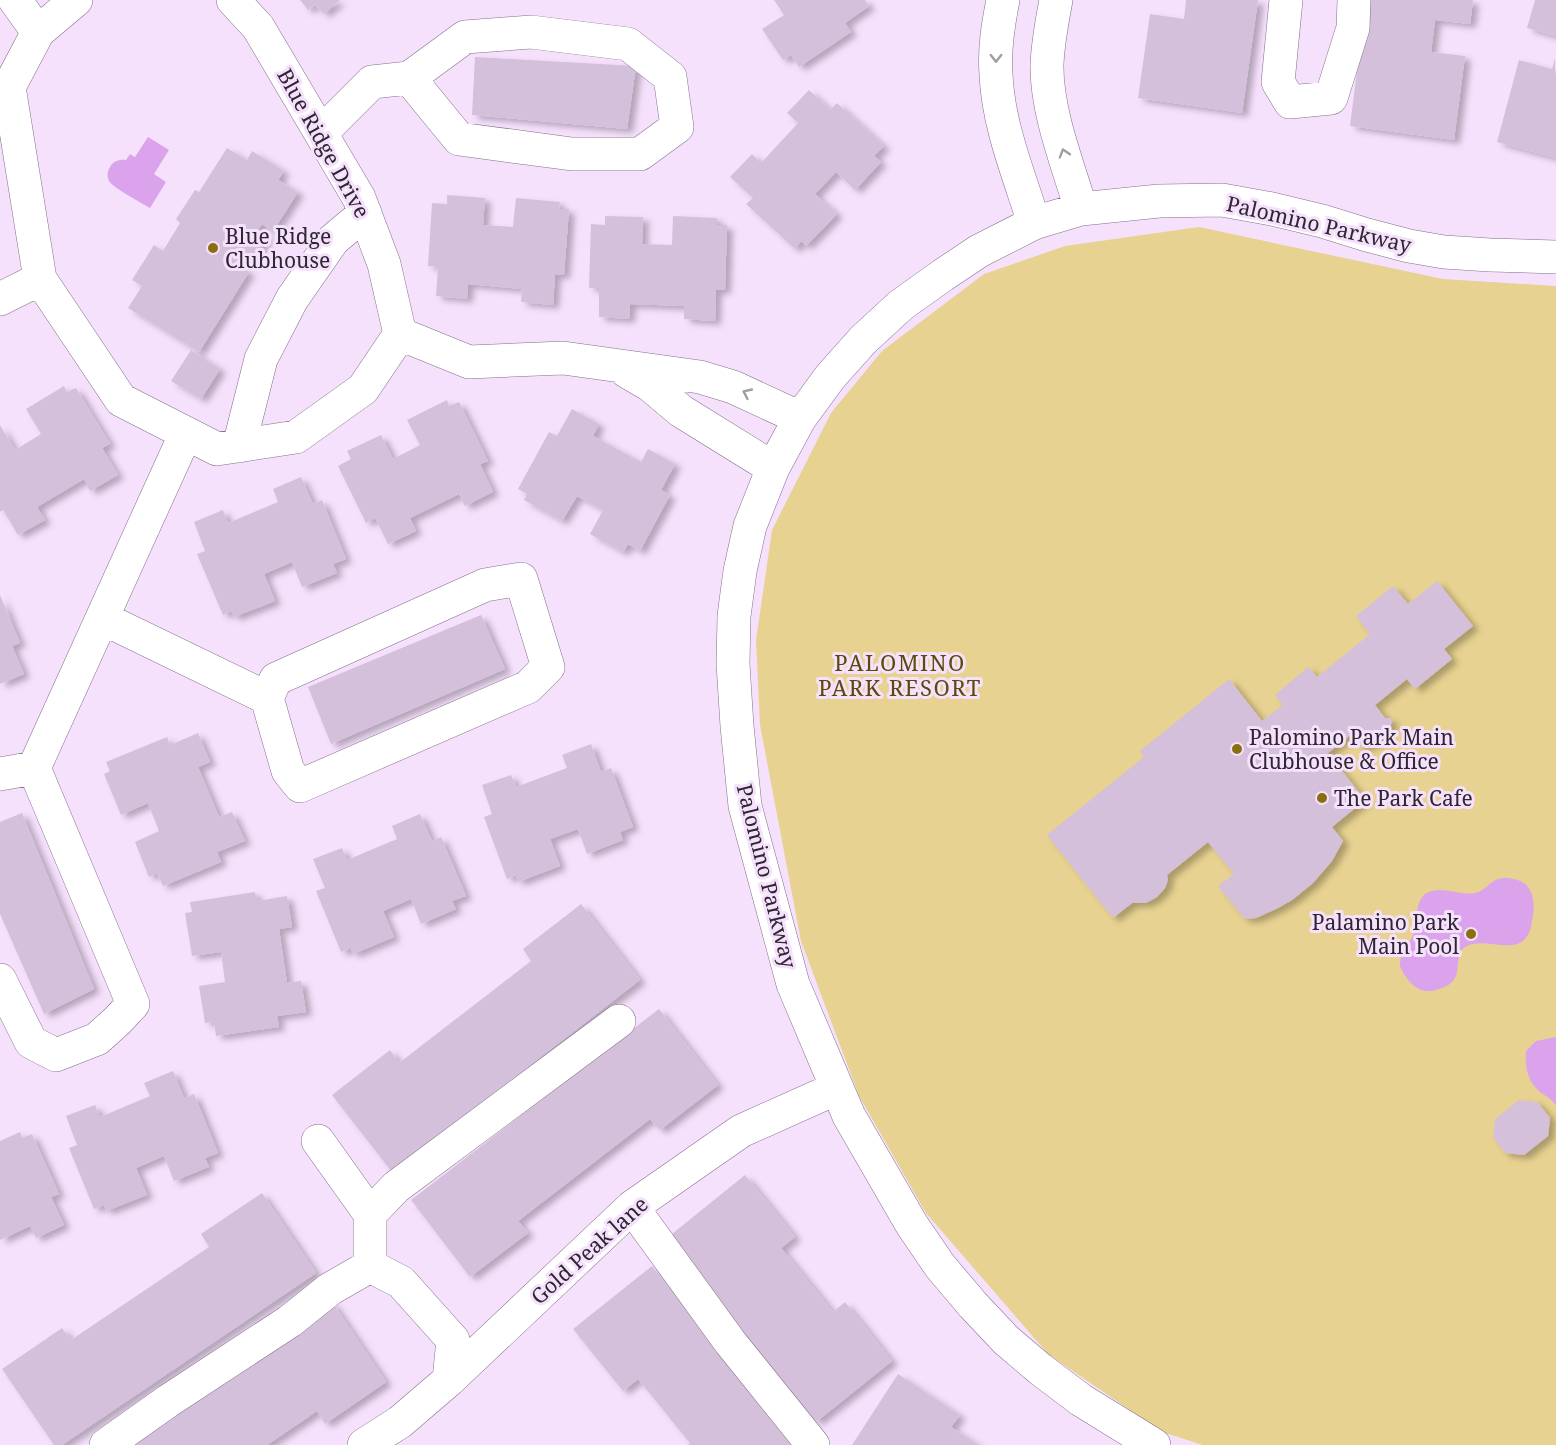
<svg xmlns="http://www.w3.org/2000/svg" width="1556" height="1445" font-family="'Noto Serif',serif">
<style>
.green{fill:#e8d291}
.water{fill:#daa3ec}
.building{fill:#d4c0db;filter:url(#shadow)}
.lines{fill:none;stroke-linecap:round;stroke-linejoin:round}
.minor-casing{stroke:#837089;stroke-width:34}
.minor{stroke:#fff;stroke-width:33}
.oneway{stroke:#a19da2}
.poi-dot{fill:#896f10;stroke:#f6e1fd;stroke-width:2}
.labels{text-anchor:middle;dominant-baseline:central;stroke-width:6;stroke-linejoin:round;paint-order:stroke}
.street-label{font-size:21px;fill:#2e2630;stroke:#f6e1fd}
.poi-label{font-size:21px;fill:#2e2630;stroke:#f6e1fd;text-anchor:start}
.neighbourhood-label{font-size:22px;letter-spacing:1.5px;fill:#5c4a0a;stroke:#f6e1fd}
</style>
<defs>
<filter id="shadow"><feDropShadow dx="6" dy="4" stdDeviation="3" flood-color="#0004"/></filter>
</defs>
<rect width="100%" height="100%" fill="#f6e1fd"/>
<path class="green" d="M 1199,227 L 1443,279 L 1556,286 L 1556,1445 L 1203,1445 L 1162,1432 L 1048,1354 L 926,1213 L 859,1096 L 801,941 L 760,725 L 756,640 L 772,530 L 831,413 L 882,351 L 984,274 L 1065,246 Z"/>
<path class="water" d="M 148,137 L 169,150 L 154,174 L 166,182 L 150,208 C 142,203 113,188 109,181 C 107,177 107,172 110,167 C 113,161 120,159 126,160 L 130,154 L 135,157 Z
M 1507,878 C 1516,879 1525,881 1530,890 C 1535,899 1534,911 1532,921 C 1526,965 1486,933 1465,947 C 1451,956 1467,980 1442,988 C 1425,995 1414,990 1404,974 C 1402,970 1399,966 1400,962 C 1401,951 1410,943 1414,933 C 1418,921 1414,904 1425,894 C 1439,884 1460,896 1475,893 C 1484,892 1489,882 1498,879 C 1501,878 1504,878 1507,878 Z
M 1556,1037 L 1556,1105 C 1551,1099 1546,1096 1540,1092 C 1527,1081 1525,1067 1526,1051 L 1536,1041 Z"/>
<path class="building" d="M 300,0 L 340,0 L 324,14 L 315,4 L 308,10 Z
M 774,0 L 865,0 L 869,6 L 845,23 L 851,32 L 799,67 L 791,55 L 783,60 L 762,29 L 784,15 Z
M 1186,0 L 1258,0 L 1242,113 L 1138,98 L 1150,14 L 1184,19 Z
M 1366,0 L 1473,0 L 1470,24 L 1435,20 L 1431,52 L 1465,56 L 1454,140 L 1350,126 Z
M 1535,0 L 1556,0 L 1556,36 L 1527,28 Z
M 475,57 L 636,66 L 627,129 L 472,115 Z
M 1555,58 L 1556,158 L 1497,142 L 1519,60 L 1552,69 Z
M 809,90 L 830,110 L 837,103 L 884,146 L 874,156 L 881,162 L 855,190 L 836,172 L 815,194 L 837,214 L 806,246 L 801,241 L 795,249 L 746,204 L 753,198 L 730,177 L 752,154 L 761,163 L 798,123 L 787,113 Z
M 227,148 L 247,160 L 252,151 L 284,171 L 278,180 L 298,192 L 273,231 L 262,224 L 258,230 L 268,236 L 252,262 L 241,256 L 236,264 L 249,272 L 199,352 L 128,308 L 142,286 L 132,280 L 154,245 L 163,251 L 180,223 L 176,219 L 195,190 L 199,192 Z
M 447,195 L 485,198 L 483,225 L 513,227 L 516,198 L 560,202 L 559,209 L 569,209 L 564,275 L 555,274 L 553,305 L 521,302 L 522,289 L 468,284 L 467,299 L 436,296 L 438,267 L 428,266 L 432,203 L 447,204 Z
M 605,216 L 643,217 L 642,244 L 672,245 L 673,216 L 717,218 L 717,225 L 727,225 L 725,290 L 716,290 L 715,321 L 684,319 L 684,306 L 630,304 L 629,319 L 599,317 L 599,288 L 589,288 L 591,224 L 605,225 Z
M 191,350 L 220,369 L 201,399 L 171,381 Z
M 64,386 L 67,392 L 76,388 L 110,444 L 102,448 L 118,475 L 90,491 L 84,479 L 37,507 L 45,520 L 18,535 L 3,510 L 0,512 L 0,425 L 15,450 L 41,434 L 26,409 Z
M 447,400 L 449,406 L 459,402 L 488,461 L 480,464 L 493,492 L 465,506 L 459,494 L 410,518 L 416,531 L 388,544 L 375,518 L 366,523 L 338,466 L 351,459 L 347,451 L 381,435 L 393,459 L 420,445 L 407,420 Z
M 572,409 L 599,424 L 593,436 L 641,462 L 648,449 L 675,464 L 661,490 L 670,495 L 640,551 L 628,544 L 623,552 L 590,534 L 603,510 L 577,496 L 562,521 L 524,500 L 527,494 L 518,489 L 549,432 L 557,436 Z
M 301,477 L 313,504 L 322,500 L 346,559 L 333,564 L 337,573 L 302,587 L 292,562 L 264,574 L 275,601 L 234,617 L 231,611 L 223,615 L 197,554 L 205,551 L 194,522 L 223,510 L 228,523 L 278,502 L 273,489 Z
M 1437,581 L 1473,626 L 1444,649 L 1452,659 L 1415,689 L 1407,679 L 1375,705 L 1385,718 L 1393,719 L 1389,730 L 1382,739 L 1371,745 L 1358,748 L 1358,739 L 1353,733 L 1328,753 L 1365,800 L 1332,827 L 1343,841 L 1332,861 L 1313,883 L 1292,900 L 1278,908 L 1256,918 L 1245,919 L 1218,886 L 1234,874 L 1208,842 L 1167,875 L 1168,880 L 1165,888 L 1157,897 L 1146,903 L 1132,903 L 1113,918 L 1047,835 L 1144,757 L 1140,751 L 1229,679 L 1262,721 L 1283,705 L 1275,695 L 1308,667 L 1317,677 L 1370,634 L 1356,616 L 1393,586 L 1408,604 Z
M 0,595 L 20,643 L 12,646 L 24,674 L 0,684 Z
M 481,615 L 505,669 L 331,744 L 308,687 Z
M 198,733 L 210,762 L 198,767 L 219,817 L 232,812 L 245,841 L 217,852 L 221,862 L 163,886 L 157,873 L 149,877 L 135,842 L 159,831 L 148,803 L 121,815 L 104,774 L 110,771 L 106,762 L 167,737 L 170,745 Z
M 591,744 L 601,772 L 611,768 L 633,827 L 620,832 L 623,840 L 587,854 L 578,829 L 550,839 L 560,866 L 518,882 L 516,875 L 507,879 L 484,817 L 492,814 L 482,785 L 511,775 L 516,787 L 567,768 L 562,755 Z
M 22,813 L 94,989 L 44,1014 L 0,914 L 0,822 Z
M 420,814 L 432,841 L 441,837 L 466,896 L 452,901 L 456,909 L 421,924 L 411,899 L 383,911 L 394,937 L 353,954 L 351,948 L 341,952 L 316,891 L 325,888 L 313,859 L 342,848 L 347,860 L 397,839 L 392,826 Z
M 255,892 L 257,901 L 287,896 L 292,927 L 279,929 L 287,983 L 301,981 L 306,1012 L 277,1016 L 279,1027 L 216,1036 L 214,1022 L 205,1023 L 199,986 L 225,982 L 221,952 L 192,956 L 185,913 L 192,912 L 190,902 Z
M 581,904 L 640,980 L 392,1172 L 332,1095 L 390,1050 L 399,1063 L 531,961 L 523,949 Z
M 659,1009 L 718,1085 L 660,1130 L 650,1119 L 518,1221 L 528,1233 L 470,1277 L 411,1200 Z
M 173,1071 L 184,1098 L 194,1094 L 218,1153 L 205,1158 L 209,1167 L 174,1181 L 164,1156 L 136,1168 L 147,1195 L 106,1211 L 104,1205 L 94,1209 L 69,1148 L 77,1145 L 66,1116 L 95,1105 L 100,1117 L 150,1096 L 144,1083 Z
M 1519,1100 L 1537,1102 L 1550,1118 L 1548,1136 L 1524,1155 L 1505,1153 L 1493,1137 L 1495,1119 Z
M 20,1132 L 22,1138 L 32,1134 L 59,1194 L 51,1197 L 64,1225 L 36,1238 L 30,1226 L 0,1240 L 0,1141 Z
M 745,1175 L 795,1237 L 781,1248 L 833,1312 L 845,1302 L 892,1361 L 816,1422 L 667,1238 Z
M 262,1193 L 316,1273 L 62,1445 L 54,1445 L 2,1369 L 62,1328 L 71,1340 L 209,1247 L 201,1234 Z
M 652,1266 L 797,1445 L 688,1445 L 690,1443 L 638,1379 L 623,1391 L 573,1329 Z
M 332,1302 L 386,1382 L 325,1424 L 317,1411 L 267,1445 L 121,1445 Z
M 898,1374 L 960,1415 L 951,1427 L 979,1445 L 852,1445 Z"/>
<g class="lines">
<defs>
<path id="minor" d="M 15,0 L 38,32
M 76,0 L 38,32 L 9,87 L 40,279 L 121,400 L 217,449 L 296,437 L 363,389 L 400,334 L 384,264 L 359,198 L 258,27 L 233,0
M 1003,0 C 998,25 994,49 996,74 C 998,125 1019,175 1034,223
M 1056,0 C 1052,21 1048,42 1047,64 C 1046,111 1068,165 1081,209
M 1286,0 L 1278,82 L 1290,102 L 1331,98 L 1353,28 L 1354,0
M 321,133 L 372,82 L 409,78 L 465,37 L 531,32 L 628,44 L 670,77 L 677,127 L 640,154 L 572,154 L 459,139 L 409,78
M 0,299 L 40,279
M 400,334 L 469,362 L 563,358 L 700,377 L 733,387 L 800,418
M 626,371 L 650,385 L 681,411 L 773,468
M 239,446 L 261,359 L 292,299 L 333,240 L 365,213
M 102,618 L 267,698 L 288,771 L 300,786 L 528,687 L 548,667 L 521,579 L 485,585 L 276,679 L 267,698
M 0,774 L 34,768
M 0,980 L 31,1042 L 56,1055 L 97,1039 L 117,1021 L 133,1004 L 34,768 L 186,433
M 318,1141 L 370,1214
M 632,1207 L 730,1342 L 813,1445
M 370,1266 L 370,1214 L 396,1187 L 619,1021
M 106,1445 L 168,1401 L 290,1321 L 330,1289 L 370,1266 L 401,1282 L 453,1340 L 449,1380
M 364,1445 L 400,1422 L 449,1380 L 632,1207 L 741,1131 L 837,1088
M 1154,1445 L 1081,1400 L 1040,1369 L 1006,1340 L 973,1305 L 940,1266 L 912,1225 L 849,1116 L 837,1088 L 793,984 L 745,806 L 737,726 L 733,664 L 734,616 L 740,571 L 750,526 L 773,468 L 800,418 L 830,377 L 863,340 L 901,305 L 943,275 L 979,251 L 1034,223 L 1081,209 L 1159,201 L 1222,200 L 1272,209 L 1322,221 L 1367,235 L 1409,246 L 1444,252 L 1490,255 L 1556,257"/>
</defs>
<use href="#minor" class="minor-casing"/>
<use href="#minor" class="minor"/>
</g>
<defs><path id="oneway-chevron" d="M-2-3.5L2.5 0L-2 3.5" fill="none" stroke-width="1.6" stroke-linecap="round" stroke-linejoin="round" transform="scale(1.5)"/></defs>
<g class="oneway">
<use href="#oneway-chevron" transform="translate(996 58) rotate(91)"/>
<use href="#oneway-chevron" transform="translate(1064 153) rotate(-107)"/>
<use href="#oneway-chevron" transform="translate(747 393) rotate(-155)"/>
</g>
<g class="poi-dot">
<circle cx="213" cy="248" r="6"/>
<circle cx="1237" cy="749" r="6"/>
<circle cx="1322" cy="798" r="6"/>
<circle cx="1471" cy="934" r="6"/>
</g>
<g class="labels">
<g class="street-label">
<text transform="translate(324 143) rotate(61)">Blue Ridge Drive</text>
<text transform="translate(1319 224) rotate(13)">Palomino Parkway</text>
<text transform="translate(767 876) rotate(76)">Palomino Parkway</text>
<text transform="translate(589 1250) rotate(-42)">Gold Peak lane</text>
</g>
<g class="poi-label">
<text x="225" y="236">Blue Ridge<tspan x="225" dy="24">Clubhouse</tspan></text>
<text x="1249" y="737">Palomino Park Main<tspan x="1249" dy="24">Clubhouse &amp; Office</tspan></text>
<text x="1334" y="798">The Park Cafe</text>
<text x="1459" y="922" text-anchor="end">Palamino Park<tspan x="1459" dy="24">Main Pool</tspan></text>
</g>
<g class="neighbourhood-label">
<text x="900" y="662">PALOMINO<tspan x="900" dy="25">PARK RESORT</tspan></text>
</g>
</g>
</svg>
